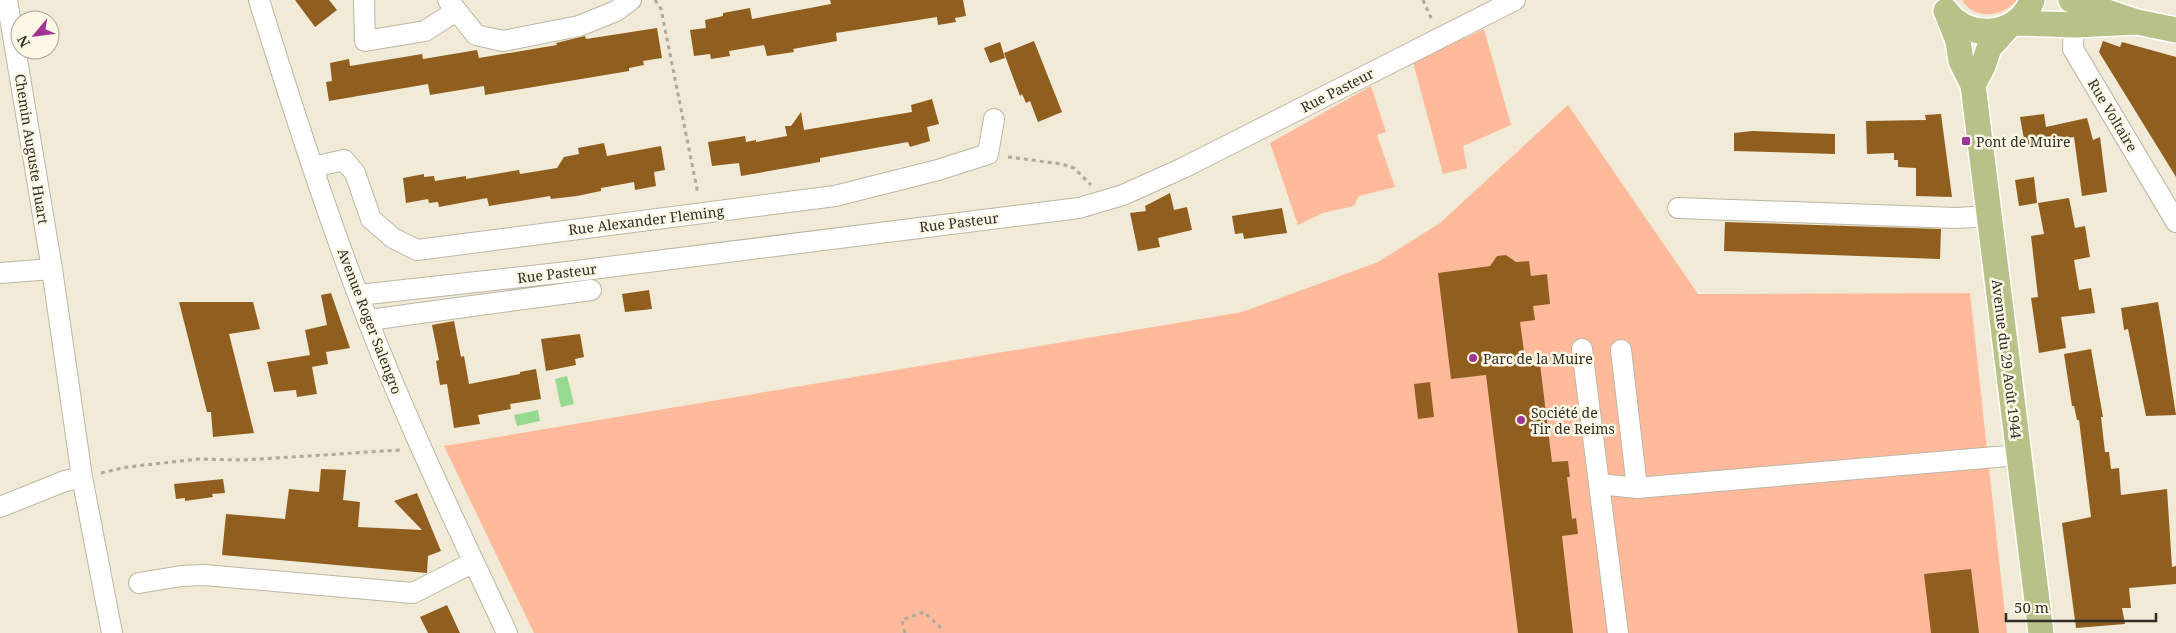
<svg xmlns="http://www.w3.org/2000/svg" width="2176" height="633" font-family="'Noto Serif',serif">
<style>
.green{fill:#feba9b}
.water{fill:#95da8f}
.building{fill:#905f1f}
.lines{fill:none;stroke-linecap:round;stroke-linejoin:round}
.minor-casing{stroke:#bcb6a4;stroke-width:22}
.major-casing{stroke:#fff;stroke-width:28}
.path{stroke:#aeaa9b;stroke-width:3;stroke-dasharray:4 4;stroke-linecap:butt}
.minor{stroke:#fff;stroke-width:20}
.major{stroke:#b8c288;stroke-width:25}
.poi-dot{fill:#a03596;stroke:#fdf8e5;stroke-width:2}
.labels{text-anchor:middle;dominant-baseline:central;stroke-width:5;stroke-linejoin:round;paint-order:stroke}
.street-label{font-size:14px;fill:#302e27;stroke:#fdf8e5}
.poi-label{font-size:14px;fill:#302e27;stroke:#fdf8e5;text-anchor:start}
</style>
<rect width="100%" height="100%" fill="#f0ead7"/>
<path class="green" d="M 1962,0 L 2017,0 C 2003,17 1975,21 1962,0 Z
M 1484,29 L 1511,125 L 1463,146 L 1467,168 L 1443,174 L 1413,62 Z
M 1371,86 L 1386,132 L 1377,135 L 1395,187 L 1359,196 L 1354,206 L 1323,213 L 1298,225 L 1270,143 Z
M 1568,105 L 1698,294 L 1970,293 L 2007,633 L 534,633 L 444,446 L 1242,312 L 1378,262 L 1440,223 Z"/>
<path class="water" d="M 567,376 L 574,404 L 561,407 L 555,379 Z
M 538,410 L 540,421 L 517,426 L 514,415 Z"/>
<path class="building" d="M 295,0 L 329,0 L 337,10 L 315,27 Z
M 830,0 L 963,0 L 966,16 L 955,18 L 956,22 L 938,25 L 937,17 L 836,33 L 837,41 L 793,49 L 794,52 L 767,56 L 764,45 L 729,51 L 730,56 L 711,59 L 710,54 L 694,56 L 690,30 L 706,28 L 705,20 L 723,16 L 723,13 L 750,8 L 752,19 L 831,4 Z
M 657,28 L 662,58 L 643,61 L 644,65 L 629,68 L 629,71 L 485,95 L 484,86 L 430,95 L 428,84 L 329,101 L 326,82 L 332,81 L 330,63 L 349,59 L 350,66 L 422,54 L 423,59 L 477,50 L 479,58 L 557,45 L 556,43 L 585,36 L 586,39 Z
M 1034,41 L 1062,112 L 1038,122 L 1030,101 L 1026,103 L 1022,94 L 1020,96 L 1004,53 Z
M 2103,41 L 2120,47 L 2122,42 L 2176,57 L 2176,177 L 2099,52 Z
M 1000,42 L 1005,58 L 990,63 L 984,48 Z
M 932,99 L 939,124 L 927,127 L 930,141 L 910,147 L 908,142 L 820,158 L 820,162 L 741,176 L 739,163 L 712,166 L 708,142 L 745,136 L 746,142 L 756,140 L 756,142 L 787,136 L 785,126 L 791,126 L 801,112 L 804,130 L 912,112 L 911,105 Z
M 1941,114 L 1952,197 L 1916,196 L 1916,168 L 1898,167 L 1898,160 L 1894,160 L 1894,153 L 1867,154 L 1866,121 L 1926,120 L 1925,115 Z
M 2044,114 L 2046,127 L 2087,118 L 2093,140 L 2100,137 L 2107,192 L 2082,196 L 2074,137 L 2025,145 L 2020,117 Z
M 1752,131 L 1835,134 L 1835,154 L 1734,151 L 1734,133 Z
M 604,143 L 607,156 L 661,146 L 665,170 L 654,172 L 656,186 L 635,190 L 634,182 L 601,188 L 601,191 L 577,196 L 551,199 L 550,196 L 489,206 L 487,198 L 439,207 L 438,202 L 429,203 L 428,199 L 406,203 L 403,178 L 424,174 L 424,177 L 434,176 L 435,181 L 466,176 L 466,179 L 519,170 L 520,174 L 557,168 L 564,157 L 579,154 L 578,148 Z
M 2034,177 L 2037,203 L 2019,206 L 2015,180 Z
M 1170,193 L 1174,210 L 1187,207 L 1192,230 L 1158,238 L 1160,247 L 1138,251 L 1130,213 L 1146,211 L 1145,206 Z
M 2069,198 L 2075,228 L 2085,226 L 2090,257 L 2074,260 L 2079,290 L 2091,288 L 2095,313 L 2061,317 L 2066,348 L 2039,353 L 2031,298 L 2038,297 L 2031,236 L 2044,234 L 2038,203 Z
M 1282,208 L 1287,233 L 1244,239 L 1243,233 L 1235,234 L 1232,216 Z
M 1725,222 L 1941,229 L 1940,259 L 1724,251 Z
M 1506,255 L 1516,262 L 1529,261 L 1531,276 L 1547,274 L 1550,304 L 1533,306 L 1535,320 L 1520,322 L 1526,366 L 1540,364 L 1552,462 L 1568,461 L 1570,477 L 1567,477 L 1572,519 L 1576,518 L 1578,534 L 1562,536 L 1573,633 L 1518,633 L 1486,375 L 1451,379 L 1438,273 L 1490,266 L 1497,256 Z
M 649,290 L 652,309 L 625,312 L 622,294 Z
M 331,293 L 350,348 L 326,352 L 328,364 L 312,367 L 317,394 L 297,397 L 296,390 L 274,392 L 267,362 L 310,355 L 305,330 L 327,325 L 321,295 Z
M 179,302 L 253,302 L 260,329 L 229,334 L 254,433 L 213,437 L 211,412 L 207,412 Z
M 2158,302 L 2164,337 L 2176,415 L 2146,416 L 2128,329 L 2124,330 L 2121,308 Z
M 454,321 L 461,357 L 464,356 L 469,384 L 520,374 L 520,372 L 536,369 L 541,399 L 510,404 L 511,409 L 478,415 L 480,424 L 454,428 L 447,384 L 440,385 L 436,361 L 439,360 L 432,325 Z
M 580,334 L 584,357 L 575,359 L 576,365 L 546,371 L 541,339 Z
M 2091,349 L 2103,417 L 2101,417 L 2105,452 L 2109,452 L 2111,469 L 2119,468 L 2121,495 L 2167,489 L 2172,567 L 2176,566 L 2176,584 L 2129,588 L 2131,608 L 2122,608 L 2125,624 L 2076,628 L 2062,523 L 2091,517 L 2079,420 L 2077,420 L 2074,406 L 2072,406 L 2064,354 Z
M 1430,382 L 1434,417 L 1418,419 L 1414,384 Z
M 321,469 L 346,470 L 343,500 L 360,502 L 358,527 L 422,530 L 394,501 L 417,493 L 441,551 L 428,556 L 427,573 L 222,555 L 226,514 L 285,519 L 289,489 L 319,492 Z
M 223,479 L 225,493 L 212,494 L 213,497 L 185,501 L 185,498 L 176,499 L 174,484 Z
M 1971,569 L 1979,633 L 1931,633 L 1924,574 Z
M 447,605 L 460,633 L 428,633 L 420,617 Z"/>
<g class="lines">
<defs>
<path id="minor" d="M 7,0 L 52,269 L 82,477 L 112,633
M 259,0 C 303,142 349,284 409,420 C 440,492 474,562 507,633
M 364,0 L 365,41 L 425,31 L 456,11
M 448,0 L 476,35 L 503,41 L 579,26 L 616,11 L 631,0
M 2074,12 L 2073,49 L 2176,222
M 313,167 L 344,160 L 355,173 L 371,219 L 393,238 L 417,250 L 835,196 L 938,170 L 988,154 L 994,119
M 1678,208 L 1957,218 L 1989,216
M 0,273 L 52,269
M 359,295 L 576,271 L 1079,208 L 1123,195 L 1183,168 L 1515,0
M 369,320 L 591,290
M 1582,349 L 1599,484 L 1637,488
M 1621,350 L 1637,488 L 2019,455
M 1599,484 L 1618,633
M 0,507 L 65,481 L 82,477
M 139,583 L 181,576 L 204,575 L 413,593 L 474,562"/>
<path id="major" d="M 2071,0 L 2137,22 L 2176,30
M 1946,11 C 1968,42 2019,37 2032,0
M 1947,13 L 1958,41 L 1961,61 L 1973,85 L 2041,633
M 2016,23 L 2075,25 L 2137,22
M 1973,85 L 1983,66 L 1989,48 L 2007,28"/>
</defs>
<use href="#minor" class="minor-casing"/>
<use href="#major" class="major-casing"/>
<path class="path" d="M 655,0 L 661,9 L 698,194
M 1423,0 L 1432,20
M 1008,157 L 1062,164 L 1074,168 L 1091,185
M 101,473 L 127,467 L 199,459 L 243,460 L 401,450
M 905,633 L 902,620 L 924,612 L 941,628"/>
<use href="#minor" class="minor"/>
<use href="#major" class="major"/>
</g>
<g class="poi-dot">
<rect x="1961" y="136" width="10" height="10" rx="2.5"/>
<circle cx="1473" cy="358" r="5"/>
<circle cx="1521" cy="420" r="5"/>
</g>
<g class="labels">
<g class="street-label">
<text transform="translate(1337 90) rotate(-27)">Rue Pasteur</text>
<text transform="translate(2113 115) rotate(59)">Rue Voltaire</text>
<text transform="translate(32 149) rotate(81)">Chemin Auguste Huart</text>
<text transform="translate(646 220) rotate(-7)">Rue Alexander Fleming</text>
<text transform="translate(959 222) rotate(-7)">Rue Pasteur</text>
<text transform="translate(557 273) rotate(-7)">Rue Pasteur</text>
<text transform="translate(370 321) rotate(69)">Avenue Roger Salengro</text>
<text transform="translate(2007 359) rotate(83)">Avenue du 29 Août 1944</text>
</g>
<g class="poi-label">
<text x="1976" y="141">Pont de Muire</text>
<text x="1483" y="358">Parc de la Muire</text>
<text x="1531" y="412">Société de<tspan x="1531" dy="16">Tir de Reims</tspan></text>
</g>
</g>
<g transform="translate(35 35) rotate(241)"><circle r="24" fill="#fdf8e5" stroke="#aba799"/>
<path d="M0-4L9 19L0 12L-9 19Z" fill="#a03596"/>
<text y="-8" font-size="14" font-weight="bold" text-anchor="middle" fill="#302e27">N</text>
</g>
<path d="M2006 613v8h150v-8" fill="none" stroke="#302e27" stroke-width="2.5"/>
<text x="2014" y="613" font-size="15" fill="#302e27" stroke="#fdf8e5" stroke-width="4" paint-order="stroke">50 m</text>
</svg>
